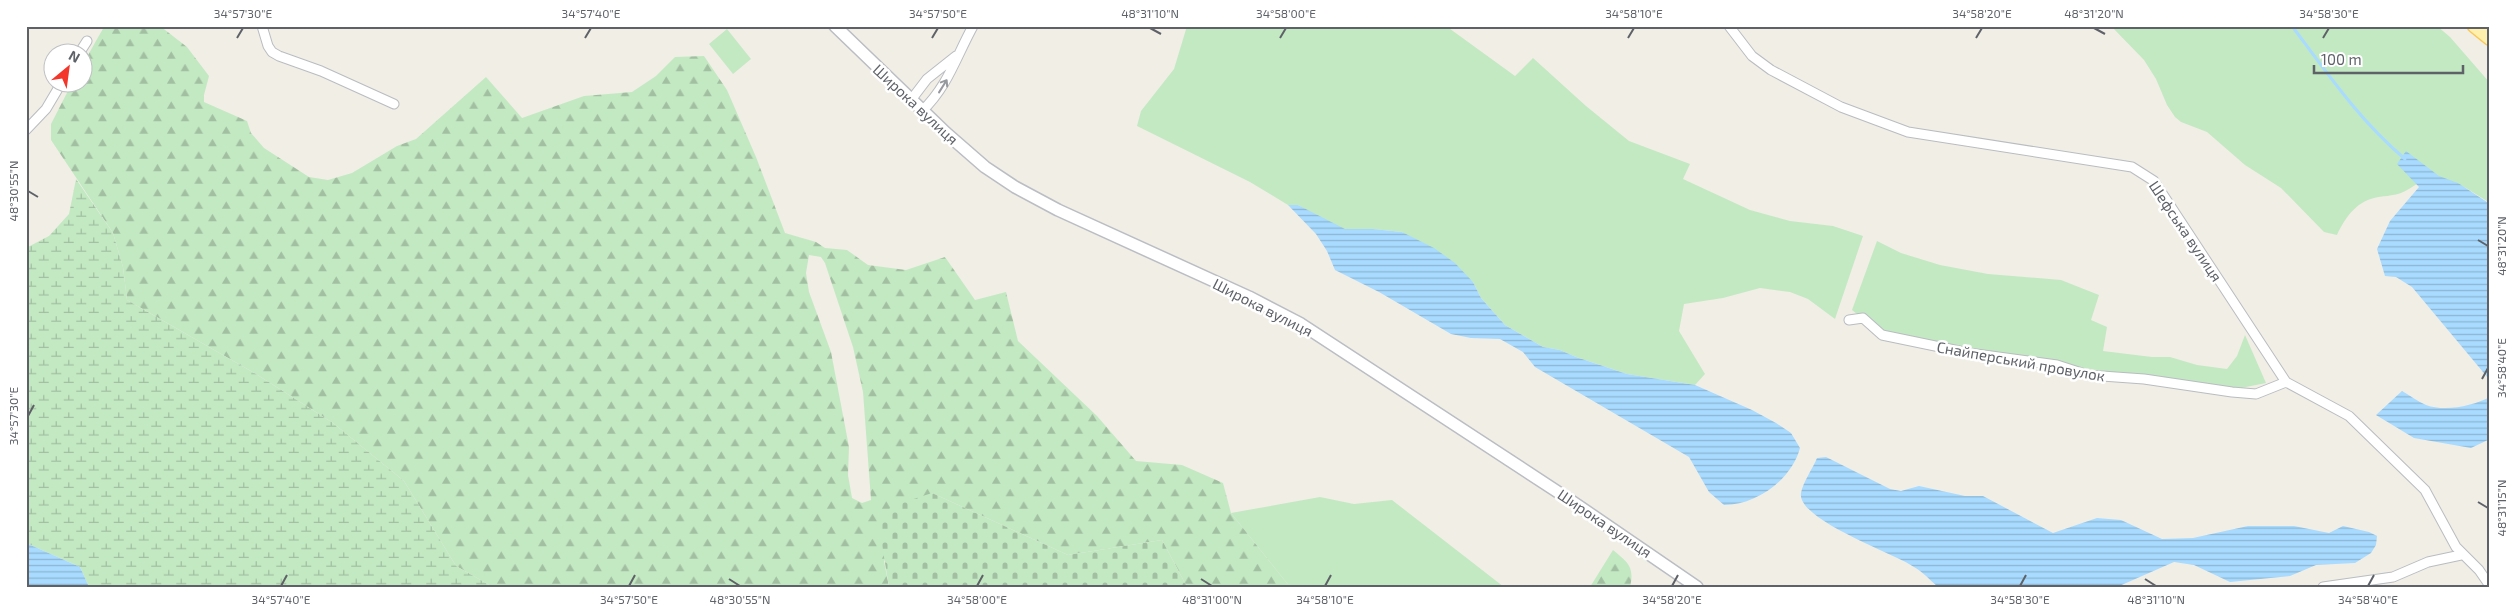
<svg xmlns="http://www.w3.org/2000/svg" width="2516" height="613" font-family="'Exo 2',sans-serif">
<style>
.green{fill:#c3e9c2}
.forest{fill:url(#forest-firs);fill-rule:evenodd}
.wetland{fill:url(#wetland-marsh)}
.cemetery{fill:url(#cemetery-stones)}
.water{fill:url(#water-rules)}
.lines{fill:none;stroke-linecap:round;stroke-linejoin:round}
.stream{stroke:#a8dbff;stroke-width:3}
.street-casing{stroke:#b9bcc1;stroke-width:11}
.secondary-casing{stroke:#babdc3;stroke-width:14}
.primary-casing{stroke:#fac856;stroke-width:15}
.street{stroke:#fff;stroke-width:9}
.secondary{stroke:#fff;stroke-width:11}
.primary{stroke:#fff0ad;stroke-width:12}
.oneway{stroke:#96999d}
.ticks{fill:none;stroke:#5e6268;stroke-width:2}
.labels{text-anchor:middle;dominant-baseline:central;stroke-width:5;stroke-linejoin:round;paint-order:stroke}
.street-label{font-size:15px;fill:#5e6268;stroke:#fff}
.neatline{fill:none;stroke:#5e6268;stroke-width:2}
.ticks-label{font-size:12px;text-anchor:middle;fill:#5e6268}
</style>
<defs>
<pattern id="forest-firs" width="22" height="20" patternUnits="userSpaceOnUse" patternTransform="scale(1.25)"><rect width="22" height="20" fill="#c3e9c2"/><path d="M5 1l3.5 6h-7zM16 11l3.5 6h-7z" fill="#a2c0a1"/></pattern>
<pattern id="wetland-marsh" width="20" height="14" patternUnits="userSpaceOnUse" patternTransform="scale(1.25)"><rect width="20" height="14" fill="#c3e9c2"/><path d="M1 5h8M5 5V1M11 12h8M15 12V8" fill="none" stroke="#a2c0a1"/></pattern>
<pattern id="cemetery-stones" width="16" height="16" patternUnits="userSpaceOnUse" patternTransform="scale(1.25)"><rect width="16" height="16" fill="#c3e9c2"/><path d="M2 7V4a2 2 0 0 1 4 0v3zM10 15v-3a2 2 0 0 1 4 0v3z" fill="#a2c0a1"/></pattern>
<pattern id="water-rules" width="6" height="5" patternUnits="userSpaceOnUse" patternTransform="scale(1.25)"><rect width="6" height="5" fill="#a8dbff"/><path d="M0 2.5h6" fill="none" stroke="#8cb5d2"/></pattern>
</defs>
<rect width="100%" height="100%" fill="#f1eee6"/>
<path class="green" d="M 1187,26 L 1446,26 L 1515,76 L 1533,58 L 1586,106 L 1629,141 L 1690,164 L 1683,179 L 1750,210 L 1790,221 L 1833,226 L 1863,236 L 1835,319 L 1808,299 L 1790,292 L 1760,288 L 1723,298 L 1684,304 L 1679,331 L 1705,374 L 1695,385 L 1627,374 L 1576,357 L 1560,350 L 1543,347 L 1505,325 L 1481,298 L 1473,282 L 1402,232 L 1373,229 L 1345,229 L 1336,227 L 1298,205 L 1288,205 L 1250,182 L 1137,126 L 1141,111 L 1174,69 Z
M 2111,26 L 2437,26 L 2450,37 L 2490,83 L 2490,203 L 2466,188 L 2435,175 C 2421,179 2413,188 2401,193 C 2393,196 2382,196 2374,198 C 2355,203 2345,218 2337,235 L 2324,232 L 2281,188 L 2245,165 L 2207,132 L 2181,122 L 2175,117 L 2167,105 L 2156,79 L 2144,60 Z
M 727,29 L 751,59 L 733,74 L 709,44 Z
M 1877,241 L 1901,253 L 1940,265 L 1988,274 L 2061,280 L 2099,295 L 2091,320 L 2107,327 L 2103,351 L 2152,357 L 2170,357 L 2197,365 L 2227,369 L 2237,356 L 2245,335 L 2266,383 L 2241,388 L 2190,384 L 1970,351 L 1881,333 L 1852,310 Z
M 1320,497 L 1354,504 L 1392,500 L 1504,587 L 1290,587 L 1231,513 Z"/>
<path class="forest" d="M 105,26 L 160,26 L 187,47 L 209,76 L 204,95 L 204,102 L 247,121 L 251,133 L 264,148 L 309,177 L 328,180 L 352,173 L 397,146 L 416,139 L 486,77 L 522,118 L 584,96 L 632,92 L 656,76 L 675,57 L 704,56 L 727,90 L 756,157 L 785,233 L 816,242 L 825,248 L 847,250 L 868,265 L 906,270 L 945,257 L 975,300 L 1006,292 L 1018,341 L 1097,416 L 1136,461 L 1182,465 L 1223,483 L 1231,513 L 1290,587 L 1187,587 L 1162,540 L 1068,555 L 932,493 L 884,561 L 889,587 L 493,587 L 456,566 L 404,481 L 333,423 L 256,374 L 127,300 L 123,267 L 113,233 L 51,140 L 51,124 L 72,83 L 82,82 C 83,78 81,70 83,66 C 84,62 103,28 105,26 ZM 809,255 L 821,257 L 825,263 L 853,347 L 863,392 L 871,500 L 862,503 L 852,498 L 848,475 L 849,447 L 831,352 L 809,292 L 806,273 Z
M 1613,550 C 1627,562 1635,566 1630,587 L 1590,587 Z"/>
<path class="wetland" d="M 76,179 L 113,233 L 123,267 L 127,300 L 256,374 L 333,423 L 404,481 L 456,566 L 493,587 L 89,587 L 80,567 L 26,543 L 26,248 L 49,236 L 69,214 Z"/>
<path class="cemetery" d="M 932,493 L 1068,555 L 1162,540 L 1187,587 L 889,587 L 878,521 L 892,506 Z"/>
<path class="water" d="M 2406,151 L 2439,176 L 2458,183 L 2490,204 L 2490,383 L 2488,378 L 2412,287 L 2396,277 L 2385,276 L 2377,249 L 2390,221 L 2419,187 L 2397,164 Z
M 1288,205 L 1298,205 L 1345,229 L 1373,229 L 1402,232 L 1434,248 L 1455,263 L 1473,282 L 1481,298 L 1505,325 L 1543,347 L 1560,350 L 1576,357 L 1627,374 L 1695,385 L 1752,410 L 1776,423 L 1791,433 L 1800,448 C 1792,479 1757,505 1724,505 L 1709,492 L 1689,457 L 1535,367 L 1523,352 L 1500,339 L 1471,338 L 1451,334 L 1379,292 L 1335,270 L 1327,251 L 1316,234 Z
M 2402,391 C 2409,395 2417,401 2426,405 C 2445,412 2473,406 2490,397 L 2490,439 L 2471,448 L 2414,438 L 2376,415 Z
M 1826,457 L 1890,489 L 1901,491 L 1919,486 L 1965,496 L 1983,496 L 2053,533 L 2097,518 L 2121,520 L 2162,539 L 2193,538 L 2248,526 L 2294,526 L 2329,533 L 2343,526 L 2369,532 L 2377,536 L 2376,545 L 2371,553 L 2355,563 L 2316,565 L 2290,576 L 2230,582 L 2194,565 L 2174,562 L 2117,587 L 1938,587 C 1930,580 1923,572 1914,567 C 1894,553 1797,520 1801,493 C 1803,482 1813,468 1817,458 Z
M 26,543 L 80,567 L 89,587 L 26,587 Z"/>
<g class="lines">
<path class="stream" d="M 2292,26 C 2327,73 2360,121 2405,159"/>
<defs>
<path id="street" d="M 262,26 L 268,46 L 272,52 L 279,56 L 321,71 L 394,104
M 1729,26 L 1752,56 L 1771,70 L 1841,107 L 1908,132 L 2132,167 L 2154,181 L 2286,382 L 2349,416 L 2425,490 L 2456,547 L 2479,570 L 2490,586
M 80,52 L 87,41
M 911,100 L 927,79 L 956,56
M 922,111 C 948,86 956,57 973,26
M 26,130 L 46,109 L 62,82
M 1849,320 L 1863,318 L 1882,335 L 1969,353 L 2057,365 L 2088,375 L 2144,379 L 2232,392 L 2256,394 L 2286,382
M 2323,587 L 2393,577 L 2428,562 L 2461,555"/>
<path id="secondary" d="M 835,26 L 946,133 L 985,167 L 1015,187 L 1058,210 L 1249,297 L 1301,324 L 1567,498 L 1697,587"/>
<path id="primary" d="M 2474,26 L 2490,39"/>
</defs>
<use href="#street" class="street-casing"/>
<use href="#secondary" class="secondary-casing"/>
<use href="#primary" class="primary-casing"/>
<use href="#street" class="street"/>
<use href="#secondary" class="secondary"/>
<use href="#primary" class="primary"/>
</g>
<defs><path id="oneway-shaft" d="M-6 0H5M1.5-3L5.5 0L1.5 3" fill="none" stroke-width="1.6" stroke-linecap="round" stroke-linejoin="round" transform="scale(1.25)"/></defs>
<use class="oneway" href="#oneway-shaft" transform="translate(943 86) rotate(-58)"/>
<path class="ticks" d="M 1150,28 L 1161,34M 2094,28 L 2105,34M 237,38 L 243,28M 585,38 L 591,28M 932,38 L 938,28M 1280,38 L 1286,28M 1628,38 L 1634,28M 1976,38 L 1982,28M 2323,38 L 2329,28M 28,191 L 38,197M 2478,240 L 2488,246M 2482,379 L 2488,368M 28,416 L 34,405M 2478,502 L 2488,508M 729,579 L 740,586M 1201,579 L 1212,586M 2145,579 L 2156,586M 281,586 L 287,575M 629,586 L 635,575M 977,586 L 983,575M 1325,586 L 1331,575M 1672,586 L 1678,575M 2020,586 L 2026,575M 2368,586 L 2374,575"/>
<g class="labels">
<g class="street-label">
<text transform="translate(916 104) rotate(43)">Широка вулиця</text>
<text transform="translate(2186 231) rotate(56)">Шефська вулиця</text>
<text transform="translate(1263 307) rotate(27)">Широка вулиця</text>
<text transform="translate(2021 361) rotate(10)">Снайперський провулок</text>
<text transform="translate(1605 523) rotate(34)">Широка вулиця</text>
</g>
</g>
<rect width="2516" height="613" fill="none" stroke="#ffffff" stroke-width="55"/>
<g transform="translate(68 68) rotate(29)"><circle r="24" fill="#ffffff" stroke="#bfc0c3"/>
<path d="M0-4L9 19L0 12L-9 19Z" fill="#f43529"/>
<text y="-8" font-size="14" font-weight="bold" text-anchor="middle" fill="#5e6268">N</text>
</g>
<path d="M2314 65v8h149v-8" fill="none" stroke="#5e6268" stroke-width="2.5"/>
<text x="2321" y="65" font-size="15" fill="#5e6268" stroke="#ffffff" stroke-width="4" paint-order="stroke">100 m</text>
<rect x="28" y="28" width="2460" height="558" class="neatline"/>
<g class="ticks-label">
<text x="243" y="18">34°57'30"E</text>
<text x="591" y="18">34°57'40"E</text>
<text x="938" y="18">34°57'50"E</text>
<text x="1150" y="18">48°31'10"N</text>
<text x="1286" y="18">34°58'00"E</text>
<text x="1634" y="18">34°58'10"E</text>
<text x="1982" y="18">34°58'20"E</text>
<text x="2094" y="18">48°31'20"N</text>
<text x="2329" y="18">34°58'30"E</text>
<text transform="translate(14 191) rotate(-90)" y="4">48°30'55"N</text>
<text transform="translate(2502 246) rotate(-90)" y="4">48°31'20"N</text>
<text transform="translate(2502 368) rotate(-90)" y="4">34°58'40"E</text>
<text transform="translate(14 416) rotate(-90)" y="4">34°57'30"E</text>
<text transform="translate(2502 508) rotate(-90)" y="4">48°31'15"N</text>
<text x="281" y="604">34°57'40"E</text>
<text x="629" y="604">34°57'50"E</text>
<text x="740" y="604">48°30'55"N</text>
<text x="977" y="604">34°58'00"E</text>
<text x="1212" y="604">48°31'00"N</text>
<text x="1325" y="604">34°58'10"E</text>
<text x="1672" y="604">34°58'20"E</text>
<text x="2020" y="604">34°58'30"E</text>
<text x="2156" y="604">48°31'10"N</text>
<text x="2368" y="604">34°58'40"E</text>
</g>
</svg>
